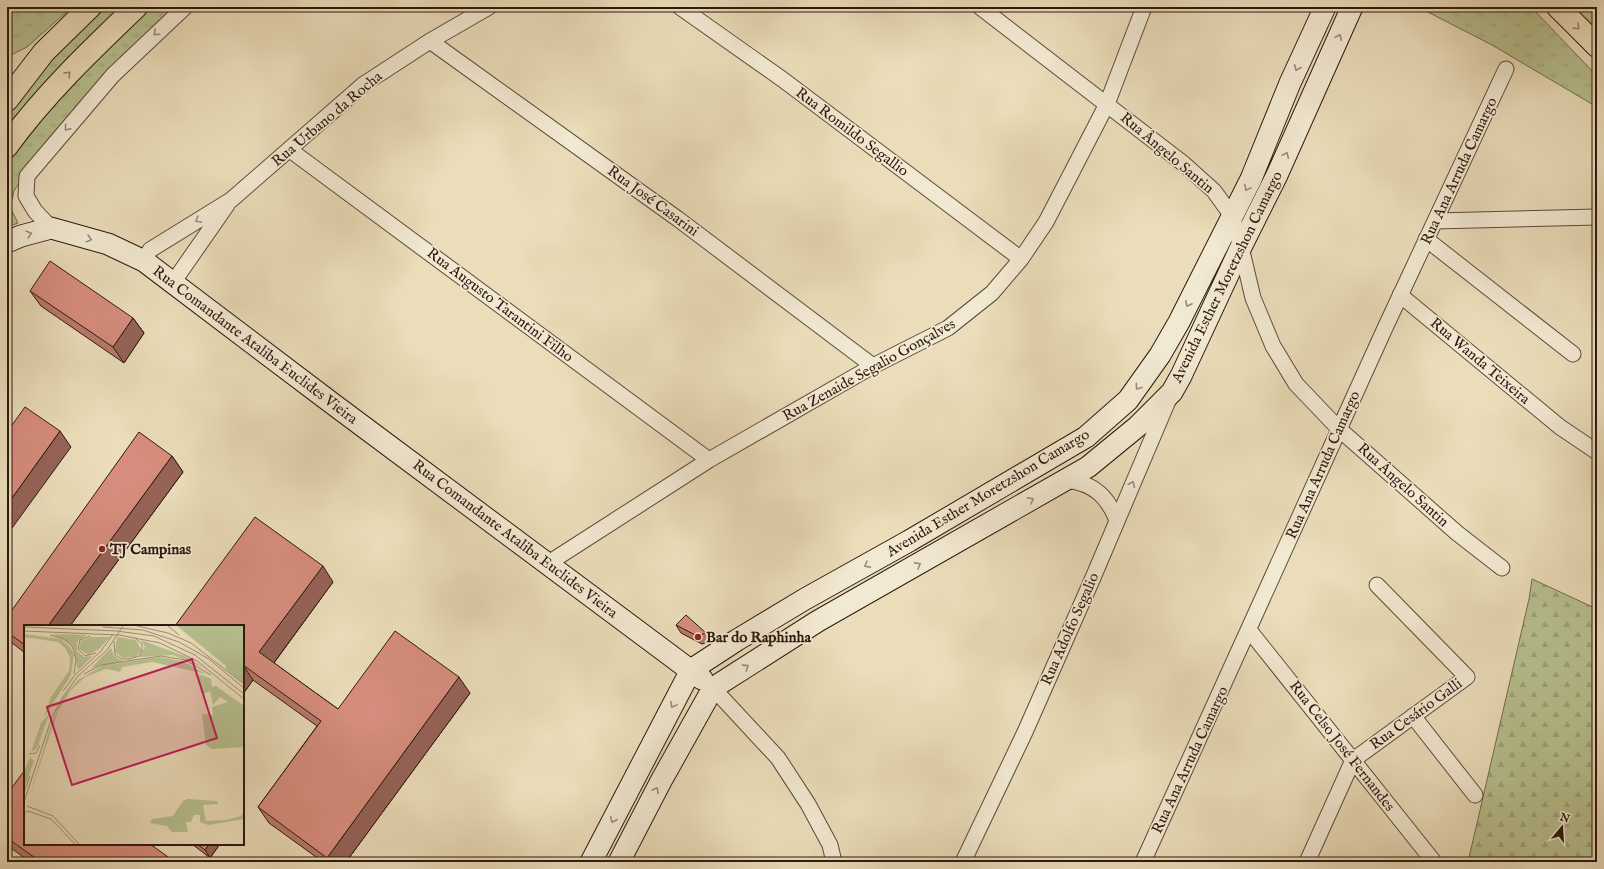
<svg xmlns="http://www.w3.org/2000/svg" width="1604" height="869" font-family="'IM FELL English',serif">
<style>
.grass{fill:url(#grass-tufts);stroke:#726c4f}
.forest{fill:url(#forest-firs);stroke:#726c4f}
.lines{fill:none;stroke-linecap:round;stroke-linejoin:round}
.street-casing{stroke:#5c4a3a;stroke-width:17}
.secondary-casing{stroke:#2d190f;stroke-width:23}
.highway-casing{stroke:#2d190f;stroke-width:24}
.street{stroke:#f2e9d2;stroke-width:15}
.secondary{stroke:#f2e9d2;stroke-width:21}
.highway{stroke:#ebddba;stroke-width:22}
.wall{fill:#b9796c;stroke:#2d190f}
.shaded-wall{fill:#966358;stroke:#2d190f}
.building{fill:#d78d7d;stroke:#2d190f}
.oneway{stroke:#96856d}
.oneway2{stroke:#998b7a}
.poi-dot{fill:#8f2418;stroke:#f2e9d2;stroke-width:1.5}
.labels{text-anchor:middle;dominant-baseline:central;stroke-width:3.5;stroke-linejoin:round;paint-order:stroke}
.street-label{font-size:15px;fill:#2d190f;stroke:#f2e9d2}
.poi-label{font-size:15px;font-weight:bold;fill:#2d190f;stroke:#f2e9d2;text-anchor:start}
.inset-road{fill:none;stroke:#9f8f76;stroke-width:1}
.view{fill:#c2185b;fill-opacity:0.15;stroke:#c2185b;stroke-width:2}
.inset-edge{fill:none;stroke:#2d190f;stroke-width:2}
</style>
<defs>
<pattern id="grass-tufts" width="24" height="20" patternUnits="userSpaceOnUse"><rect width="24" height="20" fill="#b8c08f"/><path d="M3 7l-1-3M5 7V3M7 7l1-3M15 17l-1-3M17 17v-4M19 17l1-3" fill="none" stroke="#9ea47a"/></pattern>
<pattern id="forest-firs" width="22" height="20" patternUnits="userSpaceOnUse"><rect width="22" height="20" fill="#b8c08f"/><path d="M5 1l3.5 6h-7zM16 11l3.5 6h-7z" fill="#9ea47a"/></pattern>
</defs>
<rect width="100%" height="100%" fill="#ebddba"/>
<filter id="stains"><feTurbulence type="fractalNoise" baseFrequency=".005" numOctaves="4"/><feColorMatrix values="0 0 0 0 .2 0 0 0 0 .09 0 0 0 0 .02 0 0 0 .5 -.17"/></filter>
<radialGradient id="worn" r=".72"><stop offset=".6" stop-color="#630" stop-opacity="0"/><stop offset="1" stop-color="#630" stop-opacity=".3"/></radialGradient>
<path class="grass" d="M 7,7 L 72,7 L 27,47 L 7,57 Z
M 102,7 L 125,7 L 7,133 L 7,112 L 66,41 Z
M 145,7 L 178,7 L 28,169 L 14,191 L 10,207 L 18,223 L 7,227 L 7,165 L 64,91 Z
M 1418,7 L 1531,7 L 1597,76 L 1597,107 L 1492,45 Z
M 1570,7 L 1597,7 L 1597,32 Z"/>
<path class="forest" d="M 1532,579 L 1597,609 L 1597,862 L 1468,862 L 1529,599 Z"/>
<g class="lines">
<defs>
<path id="street" d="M 680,7 L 782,79 L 1021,259
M 980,7 L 1184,164 L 1214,191 L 1232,216 L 1241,247 L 1253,298 L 1273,346 L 1296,384 L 1339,429 L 1457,533 L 1502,568
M 430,41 L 678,219 L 873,366
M 290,150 L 709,460
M 1435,221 L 1597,217
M 51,228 L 35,211 L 26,196 L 27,176 L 113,75 L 185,7
M 1426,239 L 1573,354
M 144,261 L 150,250 L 231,200 L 364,84 L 430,41 L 489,7
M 172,284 L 227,205
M 1400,295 L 1560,427 L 1597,452
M 1068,480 C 1094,484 1107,496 1117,520
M 547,564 L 709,460 L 873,366 L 948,328 L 992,293 L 1021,259 L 1046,222 L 1107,104 L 1144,7
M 1249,630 L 1434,862
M 713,688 L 778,758 L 808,804 L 830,845 L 834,862
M 1413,716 L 1475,795
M 963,862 L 1025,732 L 1092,580 L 1168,401
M 1143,862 L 1385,328 L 1506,69
M 1307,862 L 1353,760 L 1467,677 L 1377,585"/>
<path id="secondary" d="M 7,242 L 21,236 L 51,228 L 108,244 L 144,261 L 333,404 L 702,679
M 591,862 L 691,670 L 737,640 L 805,599 L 909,541 L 1086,437 L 1128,400 L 1160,355 L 1179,322 L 1251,179 L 1290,83 L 1325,7
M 619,862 L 661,781 L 713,688 L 818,621 L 1088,467 L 1138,426 L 1172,392 L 1181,376 L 1241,247 L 1277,175 L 1352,7"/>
<path id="highway" d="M 1558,7 L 1597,46
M 7,100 L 44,52 L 90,7
M 7,146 C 44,95 90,51 136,7"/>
</defs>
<use href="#street" class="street-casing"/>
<use href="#secondary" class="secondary-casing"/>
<use href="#highway" class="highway-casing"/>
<use href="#street" class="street"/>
<use href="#secondary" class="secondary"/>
<use href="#highway" class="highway"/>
</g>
<path class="wall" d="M 30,291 L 133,318 L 144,333 L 124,363 L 41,306 Z
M 172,456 L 183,472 L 70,626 L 25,626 L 25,653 L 11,642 L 7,637 L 7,617 Z
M 333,582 L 274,663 L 338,709 L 470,693 L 346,862 L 323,862 L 269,823 L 258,807 L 317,726 L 253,680 L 243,694 L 243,626 Z
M 676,625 L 706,633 L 711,641 L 702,644 L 681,633 Z
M 7,794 L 175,862 L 30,862 L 7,845 Z
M 192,844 L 220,844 L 210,858 Z"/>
<path class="shaded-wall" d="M 133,318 L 144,333 L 124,363 L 113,347 Z
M 60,431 L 71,447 L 7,535 L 7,505 Z
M 172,456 L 183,472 L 70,626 L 48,626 Z
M 323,566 L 333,582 L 270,668 L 259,652 Z
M 243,665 L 253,680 L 243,694 Z
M 459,677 L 470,693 L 346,862 L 330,862 L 327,858 Z
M 209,844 L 220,844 L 210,858 L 205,850 Z"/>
<path class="building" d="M 50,261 L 133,318 L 113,347 L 30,291 Z
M 25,407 L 60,431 L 7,505 L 7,432 Z
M 139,432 L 172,456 L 48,626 L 25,626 L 25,645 L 7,632 L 7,617 Z
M 255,517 L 323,566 L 259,652 L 338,709 L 395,631 L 459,677 L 327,858 L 258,807 L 321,721 L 243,665 L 243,626 L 175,626 Z
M 686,615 L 706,633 L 697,636 L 676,625 Z
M 25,770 L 25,844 L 150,844 L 175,862 L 41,862 L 7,838 L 7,794 Z
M 197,844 L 209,844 L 205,850 Z"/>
<defs><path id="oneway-chevron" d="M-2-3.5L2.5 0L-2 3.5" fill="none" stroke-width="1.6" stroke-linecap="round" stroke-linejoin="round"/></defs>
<g class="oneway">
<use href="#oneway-chevron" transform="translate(1577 27) rotate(45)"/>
<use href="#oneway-chevron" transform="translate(68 74) rotate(-47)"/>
</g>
<g class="oneway2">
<use href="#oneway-chevron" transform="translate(156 33) rotate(138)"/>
<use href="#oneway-chevron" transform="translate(1339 37) rotate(-66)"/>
<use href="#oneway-chevron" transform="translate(1297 68) rotate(114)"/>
<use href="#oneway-chevron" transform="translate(67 128) rotate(130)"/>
<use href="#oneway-chevron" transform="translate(1286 155) rotate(-66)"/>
<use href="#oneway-chevron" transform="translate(1247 188) rotate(118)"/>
<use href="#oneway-chevron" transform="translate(198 220) rotate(149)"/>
<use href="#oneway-chevron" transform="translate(29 234) rotate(-15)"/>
<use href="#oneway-chevron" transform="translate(89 239) rotate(15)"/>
<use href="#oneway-chevron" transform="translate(1188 304) rotate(116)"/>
<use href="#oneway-chevron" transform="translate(1138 387) rotate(126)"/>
<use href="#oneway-chevron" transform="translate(1132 484) rotate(-67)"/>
<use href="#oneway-chevron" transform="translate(1031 500) rotate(-29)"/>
<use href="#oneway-chevron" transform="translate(867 565) rotate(151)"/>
<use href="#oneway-chevron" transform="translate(918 565) rotate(-29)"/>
<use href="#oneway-chevron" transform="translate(746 667) rotate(-33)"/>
<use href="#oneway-chevron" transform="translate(673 705) rotate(118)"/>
<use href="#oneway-chevron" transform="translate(656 790) rotate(-63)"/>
<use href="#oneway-chevron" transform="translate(613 820) rotate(117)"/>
</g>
<g class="poi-dot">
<circle cx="102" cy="549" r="4"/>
<circle cx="698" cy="637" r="4"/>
</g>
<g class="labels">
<g class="street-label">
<text transform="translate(327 119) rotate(-40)">Rua Urbano da Rocha</text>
<text transform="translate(852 132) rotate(37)">Rua Romildo Segallio</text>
<text transform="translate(1167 153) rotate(40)">Rua Ângelo Santin</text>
<text transform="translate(1459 171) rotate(-65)">Rua Ana Arruda Camargo</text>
<text transform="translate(653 201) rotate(36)">Rua José Casarini</text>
<text transform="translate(1227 277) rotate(-64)">Avenida Esther Moretzshon Camargo</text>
<text transform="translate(500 305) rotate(37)">Rua Augusto Tarantini Filho</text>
<text transform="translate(255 345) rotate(37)">Rua Comandante Ataliba Euclides Vieira</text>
<text transform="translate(1480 361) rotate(40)">Rua Wanda Teixeira</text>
<text transform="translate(869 370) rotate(-29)">Rua Zenaide Segalio Gonçalves</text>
<text transform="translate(1323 465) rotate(-66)">Rua Ana Arruda Camargo</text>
<text transform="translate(1403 485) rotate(42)">Rua Ângelo Santin</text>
<text transform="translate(988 493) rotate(-31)">Avenida Esther Moretzshon Camargo</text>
<text transform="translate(515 539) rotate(37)">Rua Comandante Ataliba Euclides Vieira</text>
<text transform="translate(1070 629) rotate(-66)">Rua Adolfo Segalio</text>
<text transform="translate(1416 714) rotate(-36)">Rua Cesário Galli</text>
<text transform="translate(1342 746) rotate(52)">Rua Celso José Fernandes</text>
<text transform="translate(1190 760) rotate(-65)">Rua Ana Arruda Camargo</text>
</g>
<g class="poi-label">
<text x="110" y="549">TJ Campinas</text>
<text x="706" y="637">Bar do Raphinha</text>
</g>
</g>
<g transform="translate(24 625)">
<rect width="220" height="220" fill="#ebddba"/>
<path d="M 153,1 L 220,1 L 220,59 L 202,44 L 202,41 ZM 0,9 L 37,14 L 46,22 L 50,30 L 47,50 L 20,92 L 27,72 L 45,46 L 46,32 L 41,23 L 34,17 L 0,12 ZM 29,9 L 63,10 L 53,17 L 53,26 L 60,32 L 69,31 L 54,45 L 49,21 ZM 67,12 L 86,12 L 75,24 L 64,30 L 55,24 L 57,16 ZM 93,12 L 112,15 L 118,26 L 111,32 L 99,33 L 91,27 ZM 117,15 L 163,32 L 180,43 L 149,30 L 115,32 L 121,22 ZM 87,23 L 90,31 L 100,37 L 67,43 ZM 135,32 L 158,36 L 182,49 L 128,37 L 98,42 L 96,47 L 82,44 L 61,52 L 47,65 L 34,86 L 6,169 L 27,99 L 38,74 L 54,55 L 78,41 ZM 25,89 L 13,123 L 7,127 L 17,98 ZM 6,132 L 10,136 L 0,165 L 0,147 Z" fill="#b8c08f"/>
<path d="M 174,49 L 187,54 L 188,62 L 192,61 L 220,81 L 220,122 L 188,124 L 182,120 L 178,89 L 189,90 L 188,82 L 204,77 L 196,72 L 189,80 L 186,66 L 180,69 L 177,67 ZM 164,174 L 193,176 L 194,179 L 179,180 L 182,196 L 201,195 L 217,191 L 220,187 L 220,194 L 184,200 L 176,197 L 176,190 L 170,190 L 167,197 L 162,197 L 164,207 L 148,207 L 143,201 L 126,198 L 128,194 L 149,191 L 159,176 Z" fill="#b8c08f"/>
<path class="inset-road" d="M 113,1 L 144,8 L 167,18 L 220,59M 144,1 L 155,10M 0,2 L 93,6 L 130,11 L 171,30 L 220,69M 79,2 L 119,5 L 155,17 L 185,34 L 220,63M 0,6 L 95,10 L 136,18 L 173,36 L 220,74M 26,10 L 40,14 L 48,21 L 52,34 L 50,49M 66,11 L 56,15 L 54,24 L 61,31 L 72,28M 90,16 L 91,30 L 98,34 L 106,34 L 115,31 L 118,26 L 118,19 L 111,13M 60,49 L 77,40 L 137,31 L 161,35 L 187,50M 39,66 L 51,50 L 77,26 L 89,9M 5,129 L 12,128 L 16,120M 0,167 L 6,151M 0,177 L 28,92 L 39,72 L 54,51 L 83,25 L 99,1M 3,181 L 29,191 L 55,219M 1,188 L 4,186 L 27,194 L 51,219"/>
<path class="view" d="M 168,34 L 193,113 L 48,160 L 23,82 Z"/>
<rect width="220" height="220" class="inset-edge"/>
</g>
<rect width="1604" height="869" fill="none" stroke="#ebddba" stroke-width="24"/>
<rect x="8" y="8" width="1588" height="853" fill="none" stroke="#2d190f" stroke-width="2"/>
<rect x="12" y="12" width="1580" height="845" fill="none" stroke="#2d190f"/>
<g transform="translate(1562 827) rotate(18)" stroke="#f2e9d2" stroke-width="3" paint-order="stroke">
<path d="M0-3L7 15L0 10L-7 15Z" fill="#2d190f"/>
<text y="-6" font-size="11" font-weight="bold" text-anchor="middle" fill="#2d190f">N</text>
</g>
<rect width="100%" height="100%" filter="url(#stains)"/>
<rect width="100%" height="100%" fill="url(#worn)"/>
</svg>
